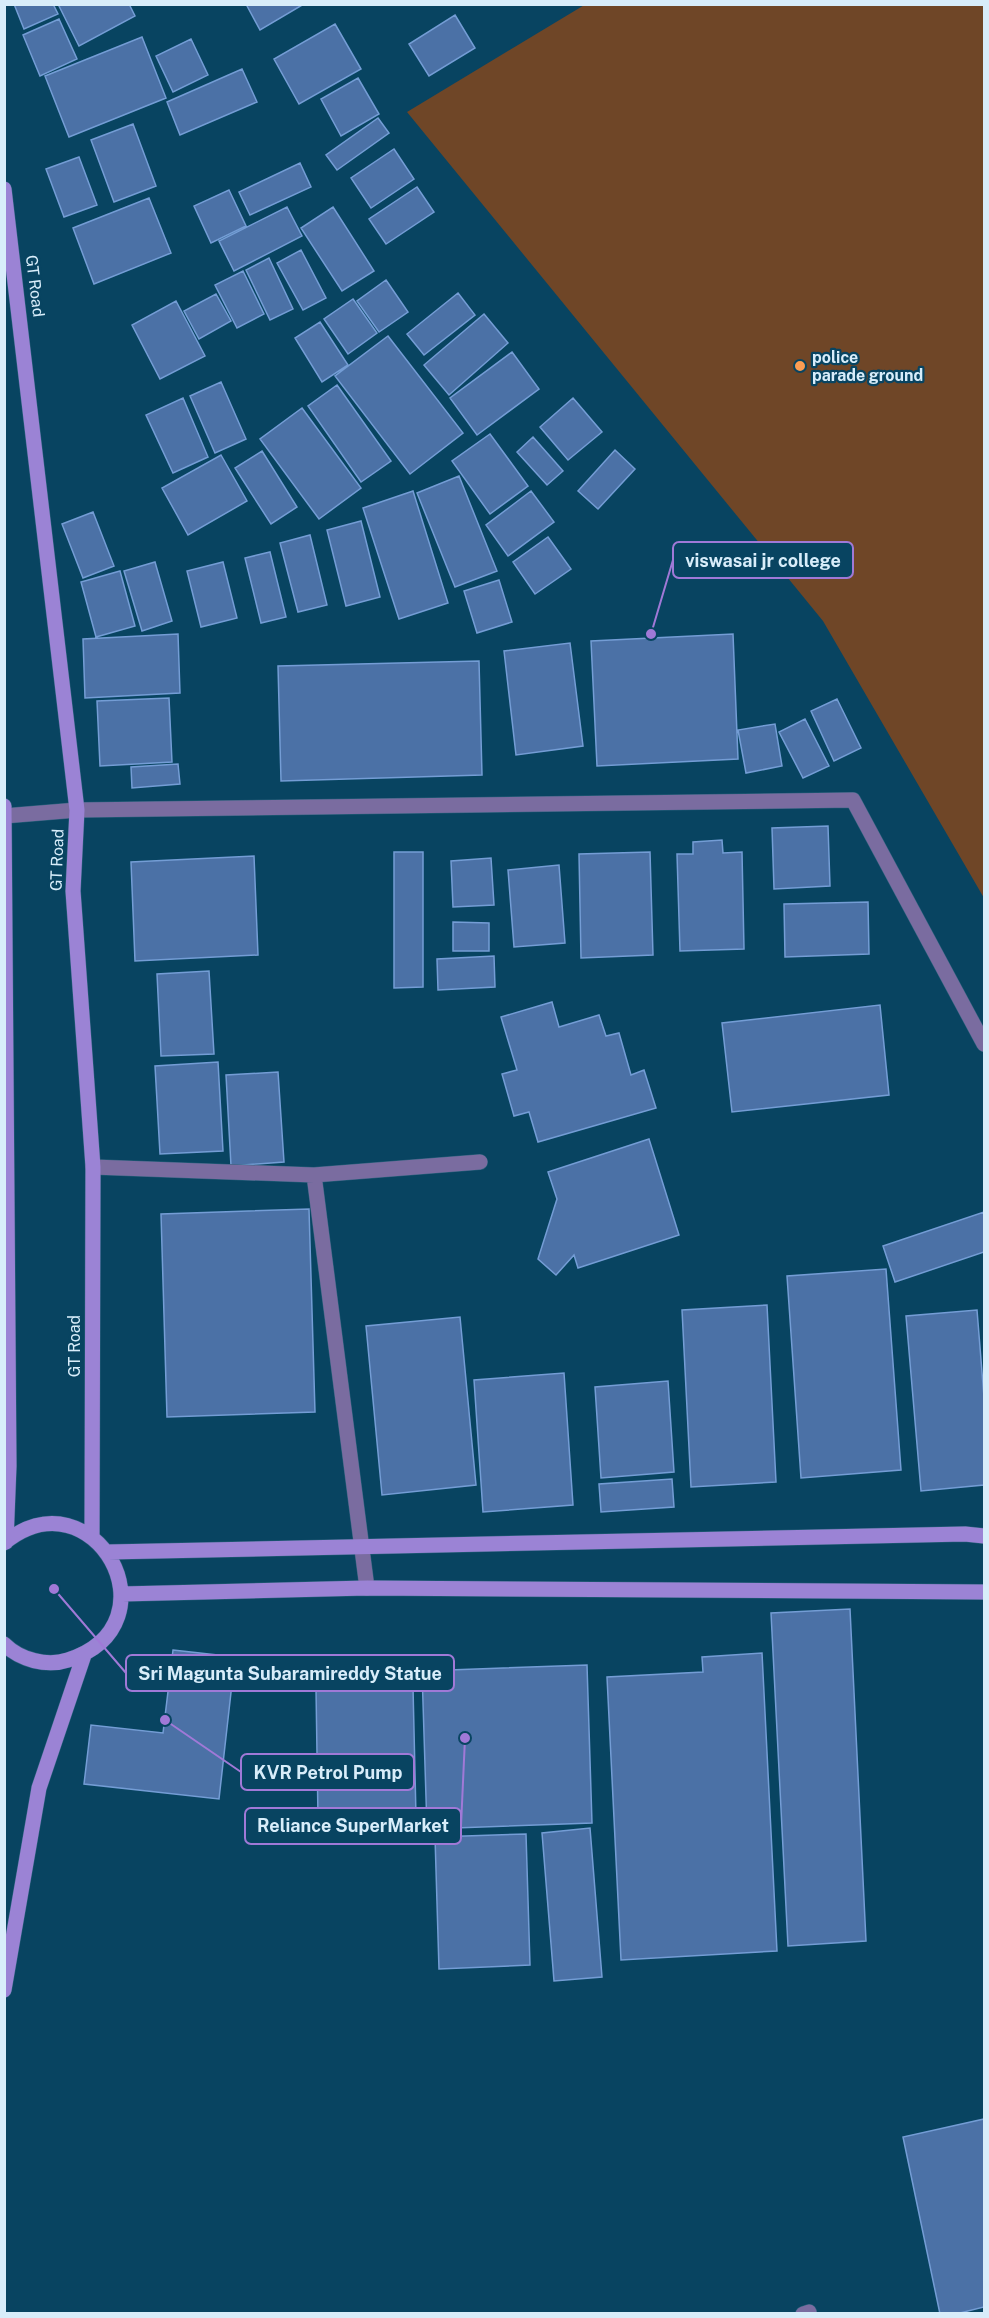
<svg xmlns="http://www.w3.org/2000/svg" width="989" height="2318" font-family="'Public Sans',sans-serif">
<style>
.green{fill:#6f4627}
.building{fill:#4b71a6;stroke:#749dd5;stroke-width:1.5}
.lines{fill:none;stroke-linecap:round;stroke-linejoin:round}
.street-casing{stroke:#2d627d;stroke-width:16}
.secondary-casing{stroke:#2d627d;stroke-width:16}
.street{stroke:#7a6ca0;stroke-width:15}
.secondary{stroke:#9b83d5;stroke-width:15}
.poi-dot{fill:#fc9d53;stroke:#084461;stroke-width:2}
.labels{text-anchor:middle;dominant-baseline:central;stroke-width:4.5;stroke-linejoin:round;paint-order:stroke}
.street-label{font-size:16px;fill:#d8edfa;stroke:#084461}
.poi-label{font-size:16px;font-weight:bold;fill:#d8edfa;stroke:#084461;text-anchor:start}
.leader{fill:none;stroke:#a079d7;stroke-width:2}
.callout-dot{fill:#a079d7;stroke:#084461;stroke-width:2}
.callout{fill:#084461;stroke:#a079d7;stroke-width:2}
.callout-label{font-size:18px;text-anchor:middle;font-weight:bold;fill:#d8edfa}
</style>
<rect width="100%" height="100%" fill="#084461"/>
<path class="green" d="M 586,4 L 984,5 L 984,898 L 823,621 L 407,112 Z"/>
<path class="building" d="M 14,4 L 53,4 L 58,14 L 24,29 Z
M 58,4 L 129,4 L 135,16 L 79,46 Z
M 246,4 L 304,4 L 260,30 Z
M 455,15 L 475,48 L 429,76 L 409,44 Z
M 59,19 L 77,59 L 40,76 L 23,35 Z
M 335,24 L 361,69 L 299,104 L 274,59 Z
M 142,37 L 166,98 L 69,137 L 45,76 Z
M 191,39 L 208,75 L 173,92 L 156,56 Z
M 242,69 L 257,102 L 180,135 L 167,102 Z
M 358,78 L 379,114 L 341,136 L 321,99 Z
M 378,118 L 389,133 L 337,170 L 326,155 Z
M 133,124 L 156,186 L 114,202 L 91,140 Z
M 394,149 L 414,179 L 371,208 L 351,178 Z
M 79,157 L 97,205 L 64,217 L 46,169 Z
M 300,163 L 311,187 L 250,215 L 239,192 Z
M 417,187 L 434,212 L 386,244 L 369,219 Z
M 229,190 L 246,226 L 211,243 L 194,206 Z
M 149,198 L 171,253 L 94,284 L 73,228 Z
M 287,207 L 302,236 L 234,271 L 219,241 Z
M 333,207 L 374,271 L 342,291 L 301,228 Z
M 301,250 L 326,298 L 303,310 L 277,263 Z
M 269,258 L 293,309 L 270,320 L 246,270 Z
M 243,271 L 264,314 L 237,328 L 215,285 Z
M 386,280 L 408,312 L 379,332 L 357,301 Z
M 458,293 L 475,315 L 424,355 L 407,334 Z
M 216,294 L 231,321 L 199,339 L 184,311 Z
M 353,299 L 377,333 L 348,354 L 324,319 Z
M 176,301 L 205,356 L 160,379 L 132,325 Z
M 484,314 L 508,343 L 449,395 L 424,365 Z
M 320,322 L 348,365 L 322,382 L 295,338 Z
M 388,336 L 463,433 L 410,474 L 335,376 Z
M 512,352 L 539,389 L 477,435 L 450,398 Z
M 221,382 L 246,439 L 215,453 L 190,396 Z
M 337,385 L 391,461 L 361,482 L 308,406 Z
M 183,398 L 208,457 L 173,473 L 146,415 Z
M 573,398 L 602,432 L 568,460 L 540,427 Z
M 302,408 L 361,488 L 319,519 L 260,439 Z
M 490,434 L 528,486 L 490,514 L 452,461 Z
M 533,437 L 563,471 L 547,485 L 517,452 Z
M 615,450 L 635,469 L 598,509 L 578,491 Z
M 262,451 L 297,507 L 271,524 L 235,468 Z
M 221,455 L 247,501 L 188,535 L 162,488 Z
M 459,476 L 497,571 L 455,587 L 417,493 Z
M 413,491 L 448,603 L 399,619 L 363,508 Z
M 531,491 L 554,522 L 508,556 L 486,525 Z
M 93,512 L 114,566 L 83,578 L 62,524 Z
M 361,521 L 380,597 L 346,606 L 327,530 Z
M 310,535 L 327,605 L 298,612 L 280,543 Z
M 548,537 L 571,569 L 535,594 L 513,562 Z
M 270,552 L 286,617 L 261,623 L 245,558 Z
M 155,562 L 172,621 L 142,631 L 124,571 Z
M 223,562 L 237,618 L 201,627 L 187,571 Z
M 120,571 L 135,626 L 96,637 L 81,582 Z
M 499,580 L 512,622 L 477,633 L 464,591 Z
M 178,634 L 180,693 L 85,698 L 83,639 Z
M 733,634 L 738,759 L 597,766 L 591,641 Z
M 570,643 L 583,746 L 516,755 L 504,651 Z
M 479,661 L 482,775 L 281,781 L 278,666 Z
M 169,698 L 172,762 L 100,766 L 97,701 Z
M 837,699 L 861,748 L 834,761 L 811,711 Z
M 805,719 L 829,766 L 803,778 L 779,732 Z
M 775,724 L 782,766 L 746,773 L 738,730 Z
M 178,764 L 180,784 L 132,788 L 131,767 Z
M 828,826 L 830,886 L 774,889 L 772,828 Z
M 722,840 L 723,853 L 742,852 L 744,949 L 680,951 L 677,854 L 693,854 L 693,842 Z
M 394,852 L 423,852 L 423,987 L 394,988 Z
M 650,852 L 653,955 L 581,958 L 579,854 Z
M 254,856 L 258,955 L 135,961 L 131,862 Z
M 491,858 L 494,905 L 453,907 L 451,861 Z
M 559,865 L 565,943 L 514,947 L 508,870 Z
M 868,902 L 869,954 L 785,957 L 784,904 Z
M 453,922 L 489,923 L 489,951 L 453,951 Z
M 494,956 L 495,987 L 438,990 L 437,959 Z
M 209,971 L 214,1054 L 161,1056 L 157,974 Z
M 552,1002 L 559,1027 L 599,1015 L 606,1036 L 619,1033 L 631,1075 L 644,1070 L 656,1108 L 538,1142 L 529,1112 L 514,1116 L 502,1074 L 517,1070 L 501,1017 Z
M 880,1005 L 889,1095 L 732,1112 L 722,1023 Z
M 218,1062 L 223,1151 L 160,1154 L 155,1066 Z
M 278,1072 L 284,1162 L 231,1166 L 226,1075 Z
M 649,1139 L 679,1235 L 578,1268 L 574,1255 L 556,1275 L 538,1259 L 557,1199 L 548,1172 Z
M 309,1209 L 315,1412 L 167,1417 L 161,1214 Z
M 984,1212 L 984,1252 L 895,1282 L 883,1246 Z
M 886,1269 L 901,1470 L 801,1478 L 787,1276 Z
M 767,1305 L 776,1482 L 691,1487 L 682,1310 Z
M 977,1310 L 984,1397 L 984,1485 L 921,1491 L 906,1316 Z
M 460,1317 L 476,1485 L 382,1495 L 366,1326 Z
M 564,1373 L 573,1505 L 483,1512 L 474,1380 Z
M 668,1381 L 674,1472 L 601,1478 L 595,1387 Z
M 672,1479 L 674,1507 L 601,1512 L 599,1484 Z
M 850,1609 L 866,1941 L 788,1946 L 771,1613 Z
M 173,1650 L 235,1657 L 219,1799 L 84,1784 L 91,1725 L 163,1733 Z
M 762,1653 L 777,1951 L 621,1960 L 607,1677 L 703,1672 L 702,1657 Z
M 587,1665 L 592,1823 L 427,1829 L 422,1671 Z
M 413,1687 L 416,1816 L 318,1818 L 316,1689 Z
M 590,1828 L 602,1977 L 554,1981 L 542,1833 Z
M 526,1834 L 530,1965 L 439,1969 L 435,1837 Z
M 984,2119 L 984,2307 L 956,2314 L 940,2314 L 903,2137 Z"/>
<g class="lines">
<defs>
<path id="street" d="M 4,816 L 77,810 L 853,800 L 984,1044
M 93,1167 L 314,1175 L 480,1162
M 314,1175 L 367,1588
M 803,2314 L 809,2312"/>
<path id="secondary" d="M 4,189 L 77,810 L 73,891 L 93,1167 L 92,1536
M 4,806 L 9,1466 L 6,1542
M 4,1543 C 93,1470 180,1624 68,1660 C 47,1667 20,1660 4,1644
M 108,1552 L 965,1534 L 984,1536
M 122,1594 L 367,1588 L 984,1592
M 4,1990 L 39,1788 L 84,1655"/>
</defs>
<use href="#street" class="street-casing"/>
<use href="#secondary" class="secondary-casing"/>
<use href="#street" class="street"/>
<use href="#secondary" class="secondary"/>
</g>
<circle class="poi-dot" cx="800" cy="366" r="6"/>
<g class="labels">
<g class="street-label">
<text transform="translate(35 286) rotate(83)">GT Road</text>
<text transform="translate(57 860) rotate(-88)">GT Road</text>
<text transform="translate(74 1346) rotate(-90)">GT Road</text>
</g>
<g class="poi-label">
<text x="812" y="357">police<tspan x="812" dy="18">parade ground</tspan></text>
</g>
</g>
<path class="leader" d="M651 634L673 560M54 1589L126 1673M165 1720L241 1772M465 1738L461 1826"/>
<g class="callout-dot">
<circle cx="651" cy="634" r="6"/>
<circle cx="54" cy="1589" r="6"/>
<circle cx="165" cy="1720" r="6"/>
<circle cx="465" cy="1738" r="6"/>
</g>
<g class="callout">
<rect x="673" y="542" width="180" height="36" rx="6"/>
<rect x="126" y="1655" width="328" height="36" rx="6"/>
<rect x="241" y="1754" width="173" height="36" rx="6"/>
<rect x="245" y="1808" width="216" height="36" rx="6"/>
</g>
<g class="callout-label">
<text x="763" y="567">viswasai jr college</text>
<text x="290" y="1680">Sri Magunta Subaramireddy Statue</text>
<text x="328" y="1779">KVR Petrol Pump</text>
<text x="353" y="1832">Reliance SuperMarket</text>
</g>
<rect width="989" height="2318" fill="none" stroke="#d8edfa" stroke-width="12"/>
</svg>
